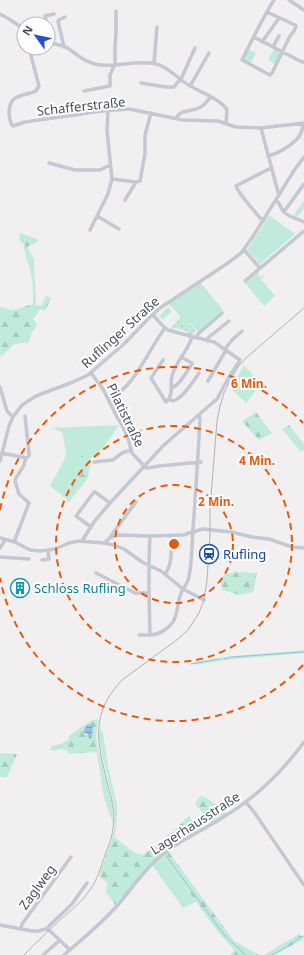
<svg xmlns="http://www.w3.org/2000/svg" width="304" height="955" font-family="'Noto Sans',sans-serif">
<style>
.grass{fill:#c0ebda}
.forest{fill:url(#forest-firs)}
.park{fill:url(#park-dots)}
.water{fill:url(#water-rules)}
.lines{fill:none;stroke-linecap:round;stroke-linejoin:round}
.stream{stroke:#91c1e5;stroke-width:1}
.minor{stroke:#c3c8d3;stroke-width:3.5}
.rail{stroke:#b1b2b8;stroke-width:1}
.ring{fill:none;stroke:#e8590c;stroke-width:2;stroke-dasharray:7 5}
.labels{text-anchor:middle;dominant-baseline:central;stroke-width:4;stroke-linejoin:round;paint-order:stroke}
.street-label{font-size:13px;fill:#484e5b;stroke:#fff}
.transit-label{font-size:13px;fill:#164399;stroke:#fff;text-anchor:start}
.culture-label{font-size:13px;fill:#0d838f;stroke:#fff;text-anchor:start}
.centre{fill:#e8590c;stroke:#fff;stroke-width:2}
.ring-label{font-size:12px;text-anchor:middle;font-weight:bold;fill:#e8590c;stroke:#fff;stroke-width:4;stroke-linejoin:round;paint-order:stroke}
</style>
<defs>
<pattern id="forest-firs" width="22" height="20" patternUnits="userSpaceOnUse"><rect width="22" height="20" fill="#c0ebda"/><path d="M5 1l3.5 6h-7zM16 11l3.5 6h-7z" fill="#a6cbbd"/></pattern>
<pattern id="park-dots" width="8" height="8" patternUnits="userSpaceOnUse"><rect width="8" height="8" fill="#c0ebda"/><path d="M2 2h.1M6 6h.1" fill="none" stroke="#a6cbbd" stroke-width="1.8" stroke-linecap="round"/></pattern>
<pattern id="water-rules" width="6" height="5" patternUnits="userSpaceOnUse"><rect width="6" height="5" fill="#91c1e5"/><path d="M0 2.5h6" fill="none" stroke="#789fbd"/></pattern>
</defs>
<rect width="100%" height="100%" fill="#f1efef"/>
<path class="grass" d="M 274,49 L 279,52 L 280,54 L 275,64 L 268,60 Z
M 249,50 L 256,53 L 250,64 L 245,61 L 244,59 Z
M 304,201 L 304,209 L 297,217 L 293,216 Z
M 269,216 L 270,216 L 295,234 L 260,264 L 247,250 Z
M 34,259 C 34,274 36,289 36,304 L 33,304 C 33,287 33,276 27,260 Z
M 258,272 L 260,278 L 263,275 L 264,277 L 261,279 L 274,295 L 276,293 L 274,297 L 264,306 L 245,283 Z
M 201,283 L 223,310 L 199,332 L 180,316 L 168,303 Z
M 168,307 L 172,311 L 163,320 L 159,316 Z
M 244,365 L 261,384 L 246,403 L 231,389 Z
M 119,425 L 103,448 L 91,458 L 90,465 L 85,463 L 78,467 L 82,473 L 64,497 L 50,486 L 66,456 L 64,440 L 62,432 L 51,428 Z
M 304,650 L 304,653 L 225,660 L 196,665 L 193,662 L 225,657 Z
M 100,728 L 103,733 L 108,766 L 117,805 L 117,819 L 115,837 L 113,836 L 115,824 L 114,805 L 101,749 L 99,737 Z
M 98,748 L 112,805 L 113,824 L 104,798 L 97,752 Z
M 163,856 L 196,902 L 183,908 L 152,865 Z"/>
<path class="forest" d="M 20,233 L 37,239 L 39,241 L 27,247 L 34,259 L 27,260 L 24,249 L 25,245 L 19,240 Z
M 46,296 L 51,298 L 45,311 L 40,309 L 33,319 L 37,325 L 31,334 L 29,342 L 14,344 L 2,356 L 0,355 L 0,307 L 14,310 L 33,304 L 41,306 Z
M 256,412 L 272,433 L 259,440 L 242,421 Z
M 289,425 L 304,444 L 304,451 L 300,451 L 282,429 Z
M 83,455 L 85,463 L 90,465 L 88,478 L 69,502 L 64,497 L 82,473 L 78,467 L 75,462 Z
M 238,572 L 257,573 L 253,592 L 239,595 L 222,590 L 221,581 L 224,574 Z
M 98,719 L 96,736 L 98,748 L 97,752 L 68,754 L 67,750 L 60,749 L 52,751 L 50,749 L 52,746 L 60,744 L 68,740 L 69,736 L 90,721 Z
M 0,753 L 17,754 L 7,777 L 0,777 Z
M 200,796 L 205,797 L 228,813 L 212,823 L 195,804 Z
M 189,816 L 199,830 L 149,865 L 115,905 L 106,892 L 107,883 L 99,876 L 113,836 L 135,853 L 143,855 L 168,836 Z
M 168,851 L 234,941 L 259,955 L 230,955 L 234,950 L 215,928 L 163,856 Z
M 299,934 L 304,939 L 273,955 L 264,955 Z"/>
<path class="park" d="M 181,317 L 196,331 L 193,334 L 188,334 L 187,331 L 175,328 L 173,329 L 171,328 Z"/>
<path class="water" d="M 93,724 L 92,737 L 89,739 L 88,734 L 83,732 L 87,725 Z"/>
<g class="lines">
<path class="stream" d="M 224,659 L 231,657 L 304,652
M 191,664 L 220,659
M 167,857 L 225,936 L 246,955
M 272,955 C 278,952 284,949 290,945 C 295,942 298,937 304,936"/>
<path class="minor" d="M 289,0 L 304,10
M 267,12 L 295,25 L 296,26 L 294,31 L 290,36 L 272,73 L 270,75 L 242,60 C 252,40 262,19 274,0
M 0,14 L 9,19 L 24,29
M 47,24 L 45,16 L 54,14
M 48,30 L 51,43
M 254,37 L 302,62 L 304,62
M 48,42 C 54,44 60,45 66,47 C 76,53 82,61 95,64 C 114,69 135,59 156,64 C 167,66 175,76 184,82 C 194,90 222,99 227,110 L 226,124
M 262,42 L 279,18
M 64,47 L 58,21 L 59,20 L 65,17
M 273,47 L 279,36
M 29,48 L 39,86 L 36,91 C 22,97 9,93 9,114 C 10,119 10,123 13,126 L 25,122 L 102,111 L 129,109 L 183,120 L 218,121 L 236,127 L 261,128 L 304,123
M 154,63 L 157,27
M 141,83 L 166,87 L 174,87 L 182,77 L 195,48
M 190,86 L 209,53
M 84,91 L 110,86 L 110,75 L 115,64 L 115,46 L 116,33 L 116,11
M 176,118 C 181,109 190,112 199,108 C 204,106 207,101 211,97
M 261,128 L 278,192 L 280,194
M 268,156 C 277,154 289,147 296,140 C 300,137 303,128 304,123
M 49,163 L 75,170 L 100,170 L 110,165
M 112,179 L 136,182 L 140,181 L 145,154 L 145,135 L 151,113
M 125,200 L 136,182
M 276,200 C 280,203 280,207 283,211 C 288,217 298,219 304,222
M 283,211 L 286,209 L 304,184
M 97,216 L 119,229
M 264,220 L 260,218 C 254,210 239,195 236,186 L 271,168
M 90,230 L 108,194 L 112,179 L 107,131 L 108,110
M 244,250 L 260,268
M 245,281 L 304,231
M 196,338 L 198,334 L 222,313
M 207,341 L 209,337 L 229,321
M 225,349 L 232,340 L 242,331
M 163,360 L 151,378 L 166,402 C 174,396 170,384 172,376 C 176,361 188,351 192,337
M 91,373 L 103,389 L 116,415 L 124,429 L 128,438 L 132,453 L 144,466
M 208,381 L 226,350
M 0,387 L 7,411 L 13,417
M 172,388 C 181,384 186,372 192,364 L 192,363 L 181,357
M 169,399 L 173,401 C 183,398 193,382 199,373
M 109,400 C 136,385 147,352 165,328
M 25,416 L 29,453 L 29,456 L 26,458
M 2,453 L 26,458 L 23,467 L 16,478 L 15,481 L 19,494 L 29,503 L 14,542
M 0,461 L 9,426 L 13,417 L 22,405 L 36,396 L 73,382 L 88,375 L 125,343 L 148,319 L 160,308 L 228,263 L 241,253 L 252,238 L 295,169 L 304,157
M 94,462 L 113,460 L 122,453 L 131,450
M 143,467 L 148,468 L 159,466 L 201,462
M 91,527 L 76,516 L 94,492 L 95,492 L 110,503
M 110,537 L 136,502
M 0,538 L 15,542 L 30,550 L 40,551 L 55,549 L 69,543 L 79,541 L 104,543 L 114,545 L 124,549 L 142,562 L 161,571 L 183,589 L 204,600
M 82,541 L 94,522 L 110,503 L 164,445 L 217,399 L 229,377 L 240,360 L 214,342 L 179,333 L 168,330 L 163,326 L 152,314
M 104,543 L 110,538 L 117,535 L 149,536 L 183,535 L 203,529 L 231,532 L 252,537 L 269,539 L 292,547 L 304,548
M 0,548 L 5,540
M 0,557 L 29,559
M 42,560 L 49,559 L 48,550
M 96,573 L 135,593 L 148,593
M 165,574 C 173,564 171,548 171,536
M 139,635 L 150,635 C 149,602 148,569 150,536
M 150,635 C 159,635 168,629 173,622 C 178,614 177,605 180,596 C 182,588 187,586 189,577 C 192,561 192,545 193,528 C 196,492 198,455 200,419 L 199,415
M 246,802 L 254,812 L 304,885
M 0,925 L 32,931 L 38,931 L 46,929 L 50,931 L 70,950
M 21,929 L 22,924 L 71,857
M 46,929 L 72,904 L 87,883
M 43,955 L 60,940
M 64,955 C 82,939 100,925 116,907 C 131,890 144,869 162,855 C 180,840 202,831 222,818 C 254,799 282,772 304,742"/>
<path class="rail" d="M 24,955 C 36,943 48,931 61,919 C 71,910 82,902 89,891 C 97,881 101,867 105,855 C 108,847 112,838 113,829 C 115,816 113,803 109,790 C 99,747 87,717 122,680 L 178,639 L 188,630 L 199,613 L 204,600 L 207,580 L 210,536 L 210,509 L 217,421 L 220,406 L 224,393 L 232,377 L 238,367 L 246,358 L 304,308"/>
</g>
<g class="ring">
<circle cx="174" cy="544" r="59"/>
<circle cx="174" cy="544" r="118"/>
<path d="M303 665A177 177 0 0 1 0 578M0 510A177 177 0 0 1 303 423"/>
</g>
<defs>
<symbol id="station-ring" viewBox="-11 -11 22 22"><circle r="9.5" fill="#fff" stroke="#1a4fb4" stroke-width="1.5"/><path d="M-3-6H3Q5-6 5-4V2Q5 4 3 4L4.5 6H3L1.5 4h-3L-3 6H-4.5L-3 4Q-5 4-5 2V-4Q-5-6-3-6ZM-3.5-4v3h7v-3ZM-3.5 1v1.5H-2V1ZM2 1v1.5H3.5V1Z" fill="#1a4fb4"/></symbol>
<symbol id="building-ring" viewBox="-11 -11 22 22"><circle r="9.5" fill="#fff" stroke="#0f9aa8" stroke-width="1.5"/><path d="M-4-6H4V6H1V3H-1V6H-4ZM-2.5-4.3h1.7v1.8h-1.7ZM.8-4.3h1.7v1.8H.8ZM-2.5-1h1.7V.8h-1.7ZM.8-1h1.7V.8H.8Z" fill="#0f9aa8"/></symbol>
</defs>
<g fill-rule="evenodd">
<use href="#station-ring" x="198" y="543" width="22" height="22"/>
<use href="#building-ring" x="9" y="577" width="22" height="22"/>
</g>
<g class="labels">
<g class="street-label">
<text transform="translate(81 106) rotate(-6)">Schafferstraße</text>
<text transform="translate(120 332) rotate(-42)">Ruflinger Straße</text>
<text transform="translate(126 415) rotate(64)">Pilatistraße</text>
<text transform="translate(195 823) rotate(-33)">Lagerhausstraße</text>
<text transform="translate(37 887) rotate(-54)">Zaglweg</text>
</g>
<g class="transit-label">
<text x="223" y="554">Rufling</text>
</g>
<g class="culture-label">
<text x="34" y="588">Schloss Rufling</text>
</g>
</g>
<circle cx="174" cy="544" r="6" class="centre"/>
<g class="ring-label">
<text x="249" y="388">6 Min.</text>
<text x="257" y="465">4 Min.</text>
<text x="216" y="506">2 Min.</text>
</g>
<g transform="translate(36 36) rotate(303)"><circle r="19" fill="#ffffff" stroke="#b6b8bd"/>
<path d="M0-3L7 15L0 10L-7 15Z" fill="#274dd3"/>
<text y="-6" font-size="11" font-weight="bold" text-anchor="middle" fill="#484e5b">N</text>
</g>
</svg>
